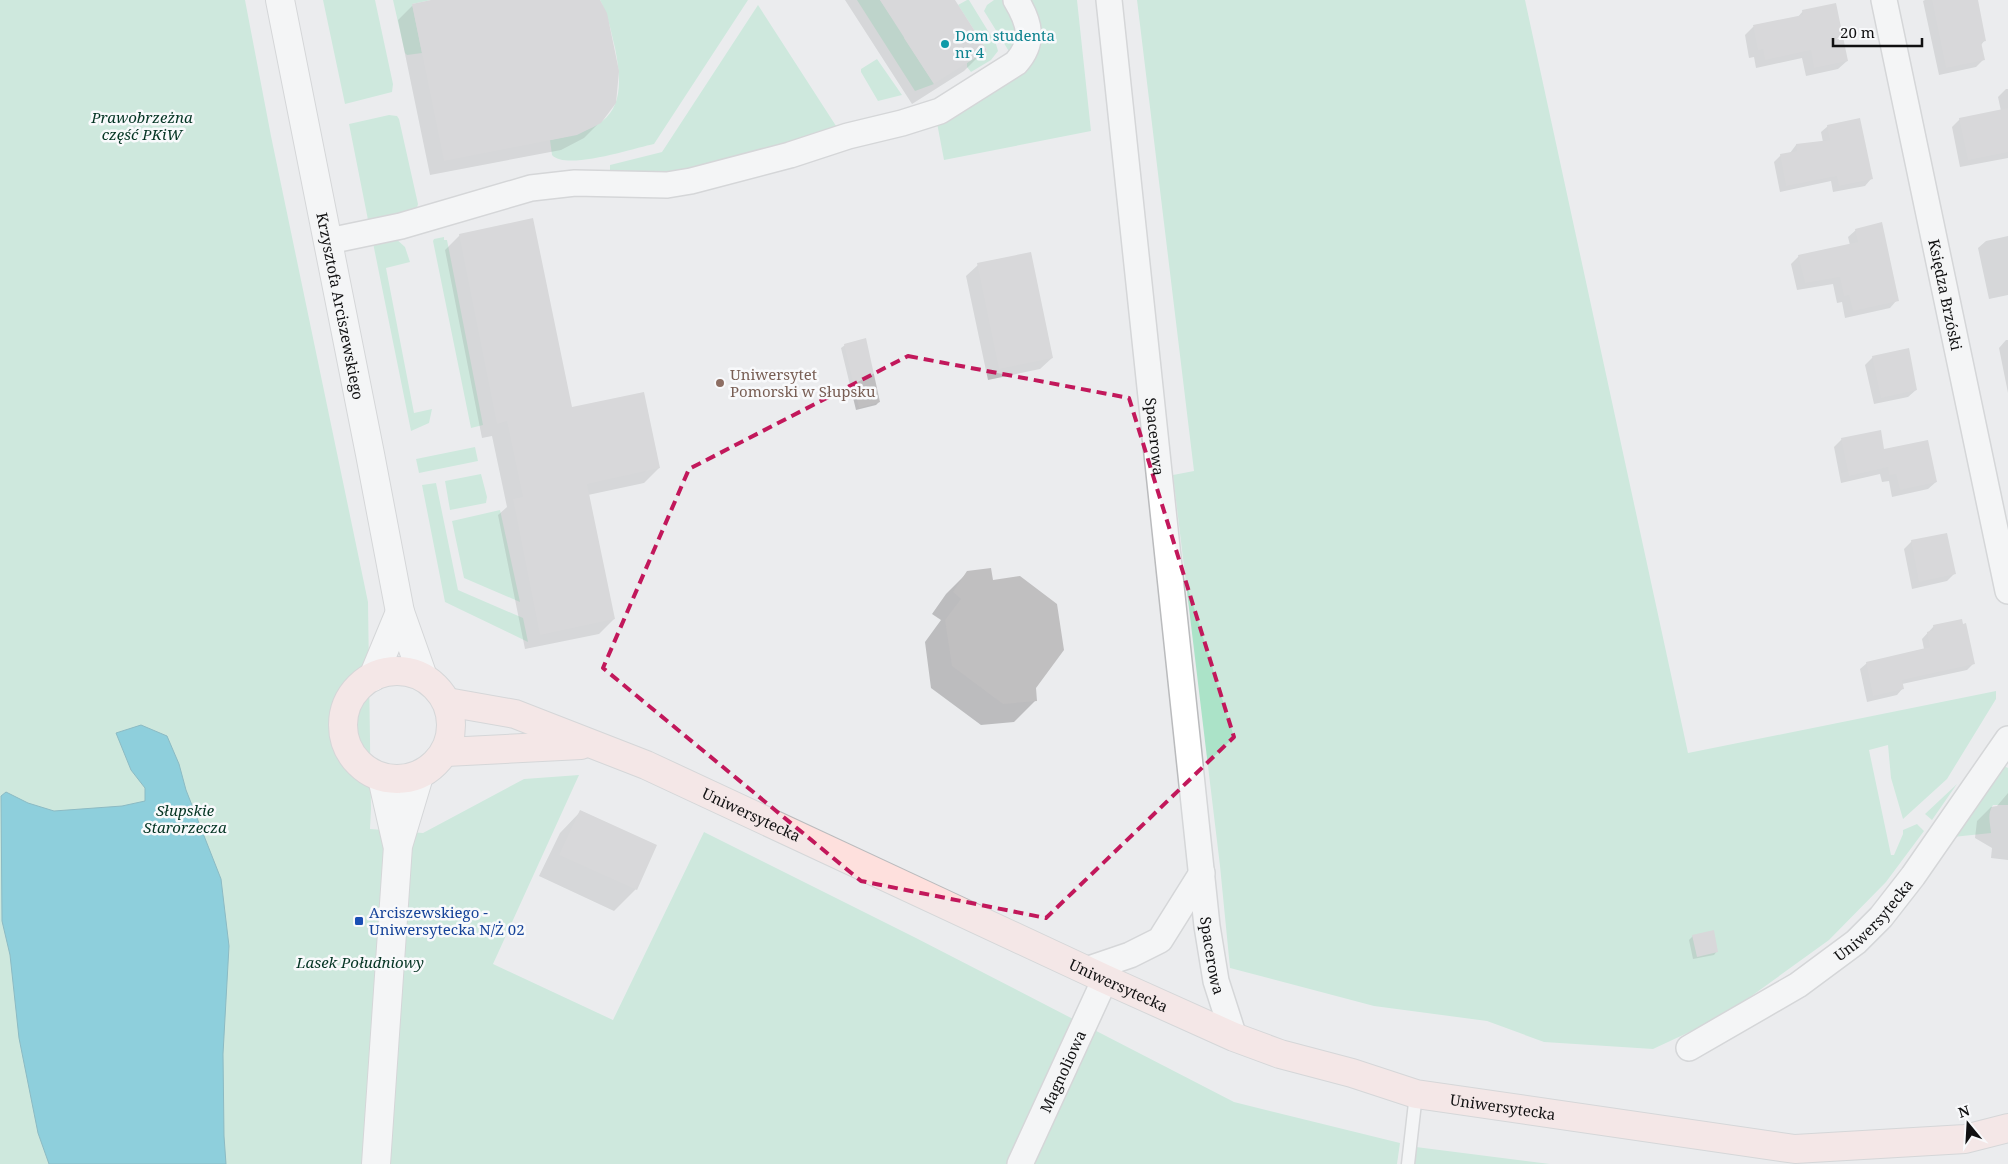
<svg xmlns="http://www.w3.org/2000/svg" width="2008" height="1164" font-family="'Noto Serif',serif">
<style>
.green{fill:#abe3c8}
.water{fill:#1dacc5;stroke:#197d8f}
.shadow{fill:#0003}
.building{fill:#c0bfc0}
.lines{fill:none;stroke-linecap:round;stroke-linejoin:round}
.service-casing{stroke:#babbbd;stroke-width:15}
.minor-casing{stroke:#babbbd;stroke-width:28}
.tertiary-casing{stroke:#babbbd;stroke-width:30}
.secondary-casing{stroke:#babbbd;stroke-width:30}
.service{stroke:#fff;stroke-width:12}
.minor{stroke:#fff;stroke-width:25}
.tertiary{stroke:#fff;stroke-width:28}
.secondary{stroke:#fee0dd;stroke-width:28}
.marked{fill:none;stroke:#c2185b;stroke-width:4;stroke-dasharray:10 6;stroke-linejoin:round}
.culture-dot{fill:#0f9aa8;stroke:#f8f9fb;stroke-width:2}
.education-dot{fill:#8d6e63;stroke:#f8f9fb;stroke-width:2}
.transit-dot{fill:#1a4fb4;stroke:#f8f9fb;stroke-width:2}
.labels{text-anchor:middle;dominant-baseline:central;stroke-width:5;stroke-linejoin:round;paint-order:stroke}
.culture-label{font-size:15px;fill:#0d838f;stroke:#f8f9fb;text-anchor:start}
.park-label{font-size:15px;font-style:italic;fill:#043423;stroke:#f8f9fb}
.street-label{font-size:15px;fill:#101011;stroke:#f8f9fb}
.education-label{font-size:15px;fill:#785e54;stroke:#f8f9fb;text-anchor:start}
.transit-label{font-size:15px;fill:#164399;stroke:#f8f9fb;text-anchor:start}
</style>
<rect width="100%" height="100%" fill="#ebecee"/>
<path class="green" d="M 0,0 L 245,0 L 271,136 L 368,602 L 371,809 L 370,829 L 423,833 L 524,779 L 579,775 L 493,964 L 613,1020 L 704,832 L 916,938 L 1234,1102 L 1400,1143 L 1397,1164 L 0,1164 Z
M 323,0 L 375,0 L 393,84 L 392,92 L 345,104 Z
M 393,0 L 431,0 L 412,4 L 422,53 L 407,55 L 405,53 Z
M 600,0 L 748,0 L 654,144 C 634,148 566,171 552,155 L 550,140 C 610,129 628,111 615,48 C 611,31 608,15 600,0 Z
M 857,0 L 880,0 L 905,37 L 904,38 L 934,84 L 915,91 Z
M 967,0 L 969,0 L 996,44 L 998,51 L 991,60 L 971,72 L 967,67 L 967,63 L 987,50 L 958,5 Z
M 994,0 L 1003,0 C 1018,23 1022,27 1010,53 L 984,11 L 987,5 Z
M 1030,0 L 1077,0 L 1091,131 L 944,160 L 937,123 L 962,113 L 1023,73 L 1040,30 L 1038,14 Z
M 1137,0 L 1525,0 L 1688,753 L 1996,691 L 1996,699 L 1947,779 L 1903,819 L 1891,778 L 1888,745 L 1869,750 L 1891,855 L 1894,855 L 1903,834 L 1903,830 L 1917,824 L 1924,831 L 1886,882 L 1829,940 L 1739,1005 L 1698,1028 L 1653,1049 L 1544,1042 L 1487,1021 L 1374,1006 L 1230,968 L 1220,866 L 1173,475 L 1194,471 Z
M 758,5 L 838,129 L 686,172 L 665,173 L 610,170 L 610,165 L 662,152 Z
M 877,59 L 902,95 L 878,101 L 861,72 L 861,69 Z
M 389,115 L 397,116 L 399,119 L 418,204 L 416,211 L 369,225 L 349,124 Z
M 394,237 L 405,247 L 410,262 L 386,268 L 414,413 L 432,409 L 429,423 L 411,431 L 372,238 Z
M 444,237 L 444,240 L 447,240 L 483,425 L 471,428 L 433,241 L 434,239 Z
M 475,447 L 478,461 L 419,473 L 416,459 Z
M 481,474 L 487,497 L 486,503 L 450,510 L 445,481 Z
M 436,483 L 458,590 L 523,618 L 528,642 L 445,602 L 422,485 Z
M 500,510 L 520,602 L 464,578 L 452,521 Z
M 2004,766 L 2008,768 L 2008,805 L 1993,805 C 1987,814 1990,822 1991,833 L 1953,837 Z
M 1957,784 L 1932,820 L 1925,814 Z
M 1416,1147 L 1550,1164 L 1414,1164 Z"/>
<path class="water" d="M 141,725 L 167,736 L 179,764 L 186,790 L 221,879 L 229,946 L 223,1054 L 224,1136 L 226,1164 L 49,1164 L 38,1133 L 19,1038 L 10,955 L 2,921 L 1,796 L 6,792 L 28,803 L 54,811 L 122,806 L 145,801 L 145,788 L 131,770 L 116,733 Z"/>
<path class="shadow" d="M 438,0 L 598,0 L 600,122 L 584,138 L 561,150 L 430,175 L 398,20 L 413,5 Z
M 845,0 L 953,0 L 985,50 L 964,71 L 912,104 Z
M 1925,0 L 1977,0 L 1985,40 L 1981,45 L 1984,59 L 1976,67 L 1939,75 L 1923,1 Z
M 1803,11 L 1847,61 L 1838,69 L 1806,76 L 1802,58 L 1756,68 L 1754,57 L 1749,58 L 1745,35 L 1753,27 L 1797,18 Z
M 2006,89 L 2008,89 L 2008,158 L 1960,167 L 1952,127 L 1960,119 L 2001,111 L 1998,97 Z
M 1828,126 L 1871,179 L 1865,186 L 1833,192 L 1831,181 L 1780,192 L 1774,162 L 1781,155 L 1790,153 L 1796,145 L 1823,142 L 1821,132 Z
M 1856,230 L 1897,300 L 1890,308 L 1845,318 L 1842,302 L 1837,303 L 1833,284 L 1797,290 L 1791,264 L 1799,256 L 1850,245 L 1848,237 Z
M 460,235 L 571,409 L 659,468 L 644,483 L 588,495 L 614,619 L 599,634 L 525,649 L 498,515 L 507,507 L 492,436 L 482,438 L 445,250 Z
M 2008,236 L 2008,295 L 1989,299 L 1978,248 L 1986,241 Z
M 978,265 L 1052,358 L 1040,369 L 988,380 L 966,276 Z
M 2006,340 L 2008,340 L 2008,393 L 1999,348 Z
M 845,345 L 879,402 L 876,405 L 856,410 L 841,348 Z
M 1873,357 L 1916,390 L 1908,397 L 1874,404 L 1865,365 Z
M 1842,439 L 1883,450 L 1936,482 L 1928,489 L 1892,497 L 1889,481 L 1882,482 L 1880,474 L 1841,483 L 1834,447 Z
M 1912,541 L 1954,574 L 1947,581 L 1912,589 L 1904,549 Z
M 968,572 L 992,581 L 1034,687 L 1036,700 L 1014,722 L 981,725 L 931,688 L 925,642 L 941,620 L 932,614 L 946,594 Z
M 1934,626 L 1973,664 L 1967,670 L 1902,684 L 1903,688 L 1897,695 L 1867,702 L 1860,669 L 1867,663 L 1924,649 L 1922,639 Z
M 2008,793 L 2008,860 L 1991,858 L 1992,848 L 1975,838 L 1977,821 L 1991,807 L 1997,806 Z
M 581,811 L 656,846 L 636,889 L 614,911 L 539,876 L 560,833 Z
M 1693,936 L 1717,951 L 1714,955 L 1693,959 L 1689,940 Z"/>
<path class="building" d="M 431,0 L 600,0 L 607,13 L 619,71 L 616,103 L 601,123 L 577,135 L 444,161 L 412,4 Z
M 880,0 L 955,0 L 987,50 L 934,84 Z
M 1932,0 L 1978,0 L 1986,41 L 1981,42 L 1985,60 L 1946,68 Z
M 1836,3 L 1848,61 L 1814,68 L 1811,50 L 1765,60 L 1763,49 L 1758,50 L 1753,25 L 1803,15 L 1802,10 Z
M 2008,108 L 2008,152 L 1968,160 L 1959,118 Z
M 1860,118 L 1873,179 L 1839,186 L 1837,176 L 1786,186 L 1780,154 L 1797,151 L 1796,144 L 1830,140 L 1827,125 Z
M 533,218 L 572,407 L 644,392 L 660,468 L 587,484 L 615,619 L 540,635 L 513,499 L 523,497 L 507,421 L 497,424 L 459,234 Z
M 1882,222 L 1899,301 L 1853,311 L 1849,295 L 1844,296 L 1840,277 L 1805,283 L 1798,255 L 1858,242 L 1855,229 Z
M 1031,252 L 1053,358 L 999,369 L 977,263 Z
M 866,338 L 880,402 L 859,408 L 844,344 Z
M 1909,348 L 1917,390 L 1881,398 L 1872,356 Z
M 1881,430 L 1884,449 L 1928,440 L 1937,482 L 1900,490 L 1896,474 L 1889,475 L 1888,467 L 1849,476 L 1841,438 Z
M 1947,533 L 1956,574 L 1919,582 L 1911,540 Z
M 991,568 L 993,580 L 1020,576 L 1057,604 L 1064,650 L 1036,688 L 1037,701 L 1003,704 L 952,666 L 945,620 L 961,599 L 953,592 L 967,571 Z
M 1962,619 L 1963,624 L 1966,623 L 1975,664 L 1902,680 L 1904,689 L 1873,696 L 1866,662 L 1930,647 L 1927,632 L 1934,630 L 1933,625 Z
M 580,810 L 657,845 L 637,890 L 559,855 Z
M 1714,930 L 1718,952 L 1697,957 L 1692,935 Z"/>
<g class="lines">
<defs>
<path id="service" d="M 1408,1164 L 1416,1094"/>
<g id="minor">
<path id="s1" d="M 1109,0 L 1207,926 L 1216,981 L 1234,1037"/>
<path id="s2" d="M 1884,0 L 2008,591"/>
<path d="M 329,241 L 401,226 L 531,188 L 575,183 L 667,185 L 691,181 L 790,155 L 848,136 L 902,123 L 940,111 L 1016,63 C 1035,42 1030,23 1016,0"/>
<path d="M 1086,970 L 1130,955 L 1160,940 L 1202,873"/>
<path id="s3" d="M 1689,1048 L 1798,985 L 1856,942 L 1881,917 L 1913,876 L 2008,739"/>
<path id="s4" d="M 1020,1164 L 1105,979"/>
</g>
<g id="tertiary">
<path id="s5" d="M 280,0 L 370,454 L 400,612 L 423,677"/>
<path d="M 373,677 L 400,612"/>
<path d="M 382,778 L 397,844"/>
<path d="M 376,1164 L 398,846 L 419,776"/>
</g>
<g id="secondary">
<circle cx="397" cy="725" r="54"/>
<path id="s6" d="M 447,702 L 515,714 L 646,765 L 1105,979 L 1234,1037 L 1280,1054 L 1352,1073 L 1416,1094 L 1795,1149 L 1965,1139 L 2008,1128"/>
<path d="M 446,752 L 581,745"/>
</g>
</defs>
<use href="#service" class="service-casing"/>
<use href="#minor" class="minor-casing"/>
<use href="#tertiary" class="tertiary-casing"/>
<use href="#secondary" class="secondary-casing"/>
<use href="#service" class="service"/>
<use href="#minor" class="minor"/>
<use href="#tertiary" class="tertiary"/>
<use href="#secondary" class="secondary"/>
</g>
<path d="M0 0H2008V1164H0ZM 908,356 L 1129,398 L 1234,737 L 1046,918 L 861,881 L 603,668 L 689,469 Z" fill="#ebecee" fill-opacity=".55" fill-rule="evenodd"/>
<path class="marked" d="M 908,356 L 1129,398 L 1234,737 L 1046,918 L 861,881 L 603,668 L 689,469 Z"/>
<circle class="culture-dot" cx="945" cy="44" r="5"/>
<circle class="education-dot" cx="720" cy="383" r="5"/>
<rect class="transit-dot" x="354" y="916" width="10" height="10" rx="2.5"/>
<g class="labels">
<g class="culture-label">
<text x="955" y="35">Dom studenta<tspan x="955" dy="17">nr 4</tspan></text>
</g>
<g class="park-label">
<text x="142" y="117">Prawobrzeżna<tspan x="142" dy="17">część PKiW</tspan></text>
<text x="185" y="810">Słupskie<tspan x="185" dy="17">Starorzecza</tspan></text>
<text x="360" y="962">Lasek Południowy</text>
</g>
<g class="street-label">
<text stroke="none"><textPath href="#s2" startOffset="301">Księdza Brzóski</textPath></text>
<text stroke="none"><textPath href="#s5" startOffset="312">Krzysztofa Arciszewskiego</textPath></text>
<text stroke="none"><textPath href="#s1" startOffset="439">Spacerowa</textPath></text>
<text stroke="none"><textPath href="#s6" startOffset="326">Uniwersytecka</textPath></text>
<text stroke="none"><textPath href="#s3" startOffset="226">Uniwersytecka</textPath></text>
<text stroke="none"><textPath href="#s1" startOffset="961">Spacerowa</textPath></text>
<text stroke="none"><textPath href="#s6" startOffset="731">Uniwersytecka</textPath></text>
<text stroke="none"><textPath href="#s4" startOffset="102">Magnoliowa</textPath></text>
<text stroke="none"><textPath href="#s6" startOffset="1136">Uniwersytecka</textPath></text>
</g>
<g class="education-label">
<text x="730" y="374">Uniwersytet<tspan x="730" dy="17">Pomorski w Słupsku</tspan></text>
</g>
<g class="transit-label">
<text x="369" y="912">Arciszewskiego -<tspan x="369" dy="17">Uniwersytecka N/Ż 02</tspan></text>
</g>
</g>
<g transform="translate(1968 1124) rotate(342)" stroke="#f8f9fb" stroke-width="4" paint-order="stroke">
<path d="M0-4L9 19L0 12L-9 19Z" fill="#101011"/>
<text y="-8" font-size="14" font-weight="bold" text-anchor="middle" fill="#101011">N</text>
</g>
<path d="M1833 38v8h89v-8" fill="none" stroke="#101011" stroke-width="2.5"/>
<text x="1840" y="38" font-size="15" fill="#101011" stroke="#f8f9fb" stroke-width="4" paint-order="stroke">20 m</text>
</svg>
